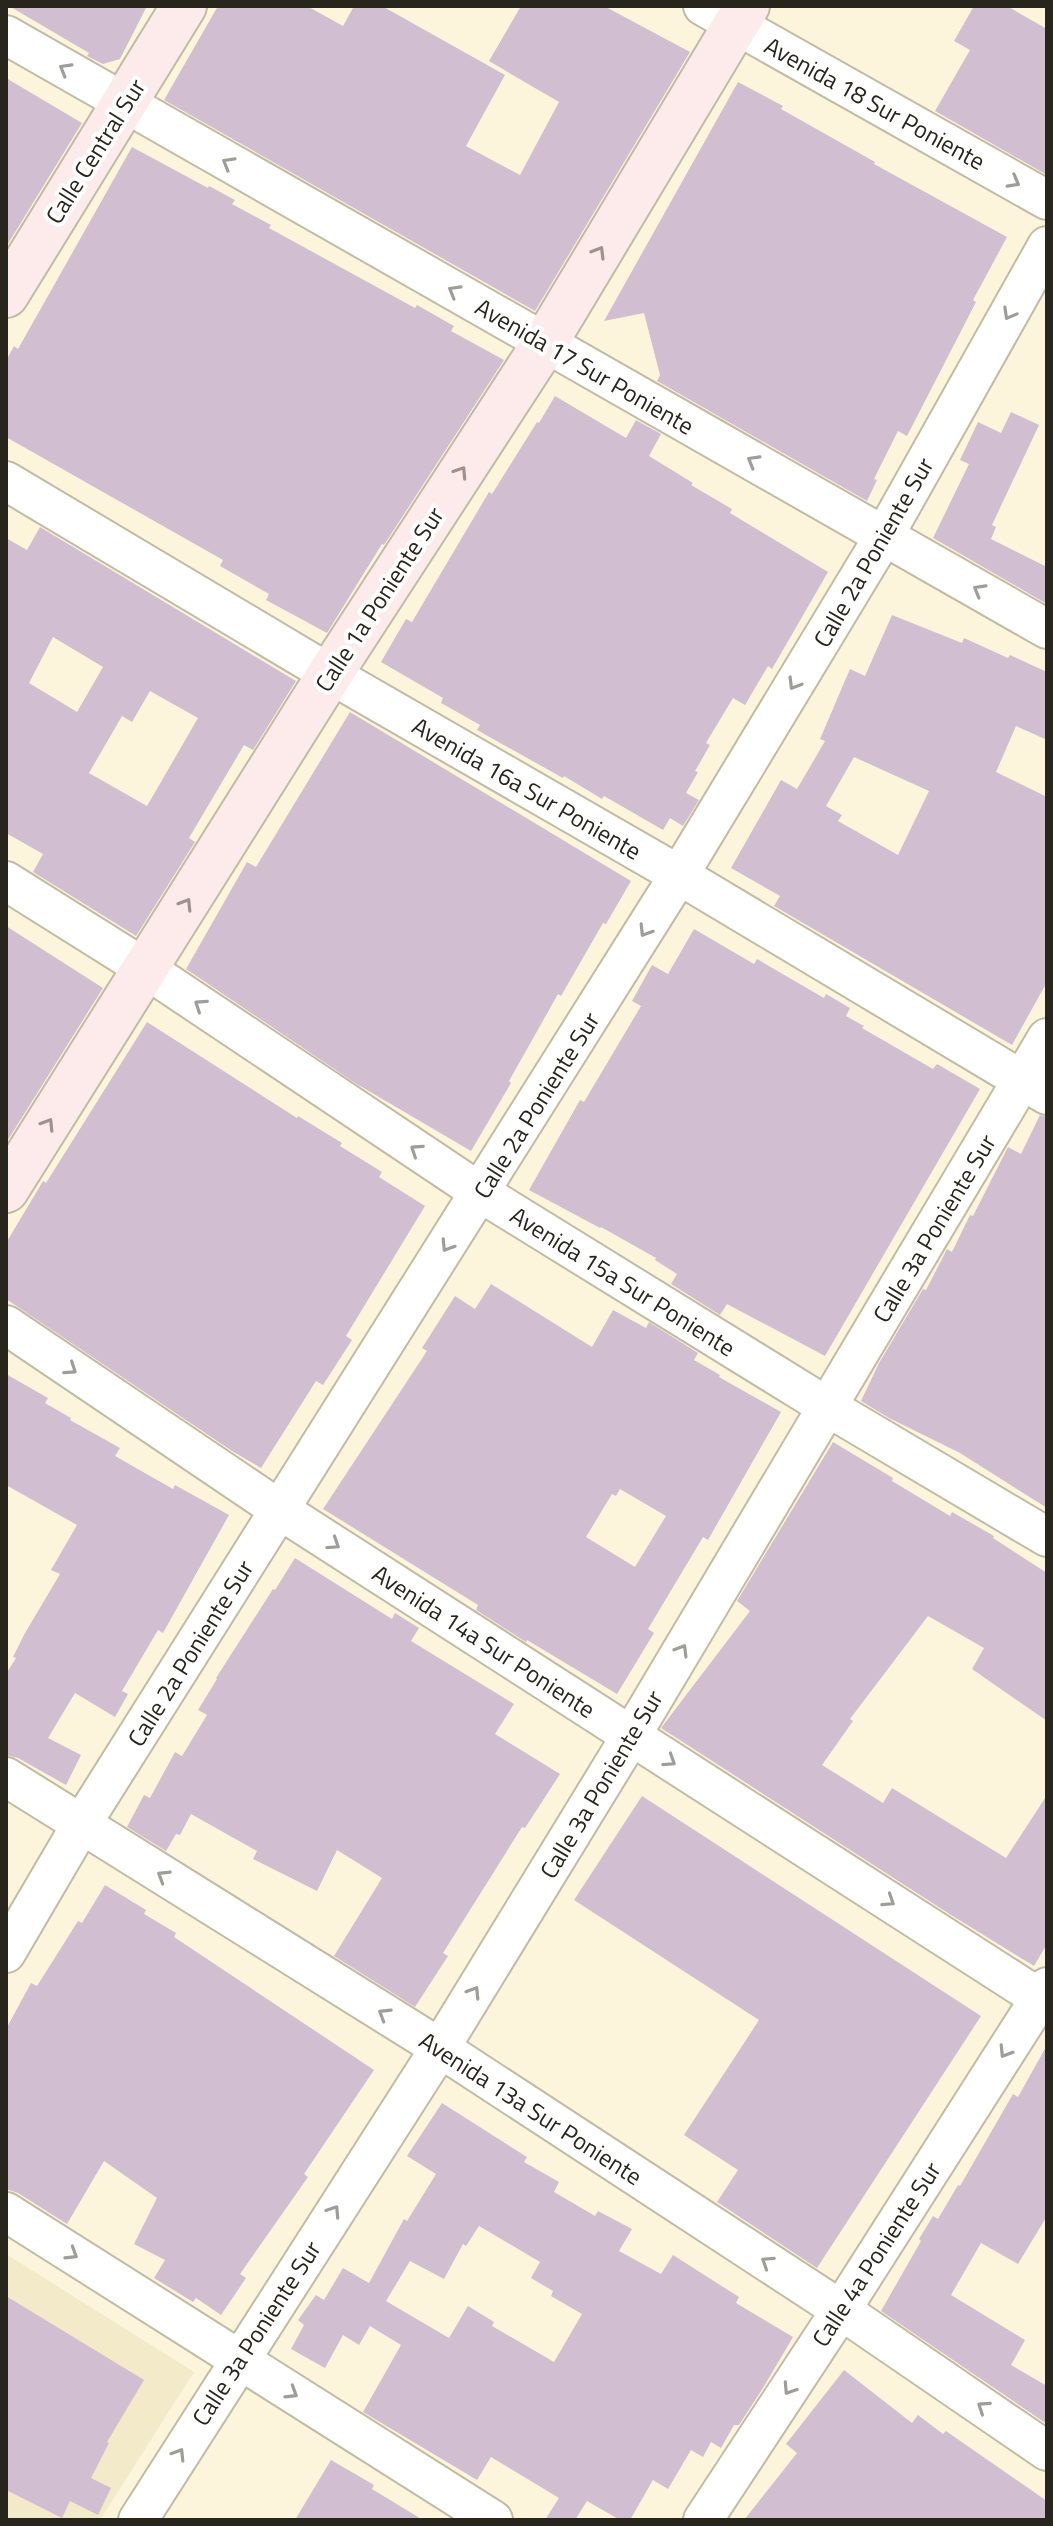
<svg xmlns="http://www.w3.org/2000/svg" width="1053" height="2526" font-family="'Titillium Web',sans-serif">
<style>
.built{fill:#f3eac9}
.building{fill:#d2bed1;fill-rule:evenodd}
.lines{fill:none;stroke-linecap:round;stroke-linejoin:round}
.street-casing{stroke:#c2bba4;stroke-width:42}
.secondary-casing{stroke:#c2bba4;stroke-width:48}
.street{stroke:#fff;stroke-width:38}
.secondary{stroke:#fdebec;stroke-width:44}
.oneway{stroke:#9e9d99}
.oneway2{stroke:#9d928e}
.labels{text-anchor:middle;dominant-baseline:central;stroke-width:8;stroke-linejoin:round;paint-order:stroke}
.street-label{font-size:24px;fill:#28251c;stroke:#fff}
</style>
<rect width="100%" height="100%" fill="#fcf5dc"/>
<path class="built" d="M 6,2254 L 194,2372 L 100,2520 L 6,2520 Z"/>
<path class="building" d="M 9,6 L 147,6 L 120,59 L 103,64 L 87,56 L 89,53 Z
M 218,6 L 307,6 L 343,26 L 354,6 L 382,6 L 505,75 L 466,146 L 520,175 L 559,102 L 489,61 L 521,6 L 604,6 L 690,52 L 535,311 L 164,100 Z
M 974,6 L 1007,6 L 1047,29 L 1047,175 L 935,111 L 970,50 L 954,41 Z
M 6,78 L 82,123 L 6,247 Z
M 738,82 L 783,106 L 781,109 L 875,162 L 874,164 L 1007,237 L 973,300 L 976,302 L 907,436 L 898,431 L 874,479 L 877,480 L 867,501 L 657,381 L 660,375 L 644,313 L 604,321 Z
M 132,147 L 208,188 L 209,186 L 235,200 L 232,204 L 271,225 L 269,228 L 415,308 L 417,305 L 454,326 L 451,331 L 504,360 L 384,545 L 382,544 L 327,633 L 266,600 L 269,594 L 220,566 L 223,560 L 6,437 L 6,361 L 14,346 L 18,349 Z
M 555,396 L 626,438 L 636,420 L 661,434 L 649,456 L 693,483 L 691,485 L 732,509 L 730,513 L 828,572 L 772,669 L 768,666 L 745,705 L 733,698 L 706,743 L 710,745 L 695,771 L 698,772 L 686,793 L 699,800 L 683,826 L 670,818 L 663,830 L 604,796 L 602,799 L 564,776 L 563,778 L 477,730 L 480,725 L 441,703 L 443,698 L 381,662 L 406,619 L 412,622 L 489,492 L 492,494 L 537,422 L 539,423 Z
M 1011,412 L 1039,425 L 992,525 L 996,527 L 991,539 L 1047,567 L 1047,604 L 933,538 L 969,464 L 960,460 L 978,422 L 1001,433 Z
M 40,527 L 296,681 L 253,750 L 244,745 L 189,838 L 195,842 L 136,936 L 33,872 L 43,854 L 6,833 L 6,538 L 27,550 ZM 53,637 L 103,667 L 77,712 L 29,683 ZM 150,691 L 198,718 L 147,806 L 89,773 L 122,716 L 132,722 Z
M 892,615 L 962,643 L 964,638 L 1008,658 L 1010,655 L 1047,672 L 1047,740 L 1016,726 L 996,772 L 1047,797 L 1047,982 L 1012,1045 L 774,906 L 780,896 L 731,868 L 781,780 L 797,789 L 825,741 L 820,739 L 850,669 L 865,676 ZM 854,757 L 929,791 L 898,855 L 838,821 L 842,815 L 826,806 Z
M 350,712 L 631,881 L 606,924 L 603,923 L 561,996 L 558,994 L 509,1081 L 511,1083 L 471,1151 L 355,1083 L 186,969 L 247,862 L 256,867 Z
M 6,926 L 103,988 L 6,1143 Z
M 694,929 L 754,964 L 757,959 L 824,998 L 826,994 L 850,1008 L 846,1016 L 864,1026 L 862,1028 L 933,1069 L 937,1064 L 980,1089 L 825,1356 L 727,1304 L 720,1315 L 671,1284 L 677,1274 L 655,1260 L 656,1258 L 601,1227 L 600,1228 L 529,1190 L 580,1100 L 584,1102 L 641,1006 L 632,1001 L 652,965 L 668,974 Z
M 147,1022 L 297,1118 L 298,1116 L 342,1143 L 340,1146 L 382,1172 L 379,1177 L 425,1206 L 346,1336 L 352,1340 L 323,1385 L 316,1381 L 261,1468 L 232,1451 L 6,1299 L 6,1243 L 43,1181 L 46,1183 Z
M 1040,1115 L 1047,1117 L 1047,1508 L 960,1453 L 889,1418 L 861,1401 L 879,1363 L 923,1289 L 926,1290 L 947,1249 L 952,1252 L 970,1215 L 973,1216 L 1008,1147 L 1021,1154 Z
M 491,1284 L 592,1347 L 613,1310 L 646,1328 L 649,1322 L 698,1353 L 694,1360 L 720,1375 L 719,1377 L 781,1412 L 708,1540 L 703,1537 L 648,1629 L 654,1633 L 617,1694 L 527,1640 L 526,1642 L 476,1610 L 478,1605 L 323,1509 L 427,1351 L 422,1348 L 455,1296 L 475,1309 ZM 620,1489 L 666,1516 L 635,1567 L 586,1537 L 612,1494 L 616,1496 Z
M 6,1374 L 48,1398 L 45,1403 L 71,1418 L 70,1420 L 120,1448 L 115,1456 L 173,1489 L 175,1485 L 229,1515 L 163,1633 L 158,1630 L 122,1691 L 128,1694 L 115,1717 L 75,1693 L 48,1738 L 81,1755 L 66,1785 L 18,1758 L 6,1755 L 6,1674 L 16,1658 L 13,1657 L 25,1633 L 60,1574 L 51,1570 L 77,1525 L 6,1485 Z
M 833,1442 L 893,1478 L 892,1481 L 950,1516 L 952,1512 L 994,1536 L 993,1538 L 1047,1573 L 1047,1721 L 972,1669 L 984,1648 L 928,1616 L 850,1719 L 853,1721 L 822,1765 L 883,1803 L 892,1788 L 1006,1858 L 1047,1795 L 1047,1944 L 1034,1966 L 951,1915 L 661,1728 L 750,1611 L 737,1601 Z
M 295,1558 L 392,1619 L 395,1613 L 419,1628 L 411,1641 L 514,1704 L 495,1734 L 560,1774 L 525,1828 L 522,1827 L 443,1953 L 448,1956 L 415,2007 L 334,1956 L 382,1878 L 337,1850 L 317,1891 L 253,1859 L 257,1851 L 191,1814 L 180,1835 L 176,1834 L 166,1851 L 127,1827 L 144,1795 L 150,1798 L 175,1752 L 182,1756 L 207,1715 L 198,1710 L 217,1679 L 216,1678 L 273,1589 L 275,1590 Z
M 642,1796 L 981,2016 L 817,2268 L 717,2202 L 738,2170 L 684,2135 L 759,2020 L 574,1900 Z
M 105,1885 L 146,1910 L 144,1914 L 176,1933 L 174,1937 L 374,2070 L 304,2174 L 308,2177 L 240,2274 L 246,2278 L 221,2315 L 196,2298 L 193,2302 L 154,2278 L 165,2260 L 134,2244 L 157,2198 L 104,2161 L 67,2224 L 18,2193 L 6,2189 L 6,2029 L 31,1983 L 37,1986 L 78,1921 L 82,1923 Z
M 1047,2045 L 1047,2216 L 1018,2264 L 981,2243 L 951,2295 L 1025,2340 L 1011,2365 L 1047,2386 L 1047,2424 L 881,2311 L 921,2241 L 919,2239 L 933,2216 L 938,2219 L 958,2185 L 960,2186 L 1013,2094 L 1018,2097 Z
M 442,2103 L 527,2157 L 524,2162 L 559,2182 L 554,2192 L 595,2216 L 598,2211 L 632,2229 L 619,2251 L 661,2274 L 673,2255 L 739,2297 L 736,2303 L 793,2337 L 763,2388 L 739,2425 L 734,2425 L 721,2448 L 711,2442 L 703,2457 L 691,2450 L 668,2489 L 653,2480 L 630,2520 L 620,2520 L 587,2501 L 575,2520 L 545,2520 L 559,2498 L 491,2457 L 477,2480 L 363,2412 L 401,2345 L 370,2326 L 359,2345 L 343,2335 L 325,2368 L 291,2349 L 304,2325 L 298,2320 L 316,2295 L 324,2300 L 343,2268 L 369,2283 L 404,2219 L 407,2221 L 436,2174 L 407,2156 ZM 479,2226 L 540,2262 L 531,2278 L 553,2291 L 551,2296 L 582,2314 L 554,2362 L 492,2326 L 494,2322 L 468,2306 L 449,2338 L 386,2301 L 410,2261 L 444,2279 L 463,2244 L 466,2246 Z
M 6,2296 L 144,2380 L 107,2442 L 109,2443 L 91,2478 L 111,2488 L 98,2515 L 70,2501 L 62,2518 L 6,2490 Z
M 844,2370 L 912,2423 L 918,2415 L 943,2434 L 946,2431 L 1047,2501 L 1047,2520 L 744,2520 L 797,2453 L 786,2444 Z
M 331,2460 L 374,2485 L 372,2489 L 423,2520 L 295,2520 Z"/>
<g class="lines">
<defs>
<path id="street" d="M 703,6 L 1047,200
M 6,35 L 1047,629
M 6,481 L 330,674 L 679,875 L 1047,1095
M 6,881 L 146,969 L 481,1193 L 826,1406 L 1047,1537
M 6,1325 L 280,1510 L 1047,2003
M 6,1777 L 440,2048 L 841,2310 L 1047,2451
M 6,1953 L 81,1825 L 679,875 L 884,536 L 1047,246
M 6,2212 L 493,2520
M 138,2520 L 440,2048 L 631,1736 L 1047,1038
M 703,2520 L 841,2310 L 1047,1987"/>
<path id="secondary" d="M 6,295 L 184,6
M 6,1190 L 330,674 L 545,343 L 747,6"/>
</defs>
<use href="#street" class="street-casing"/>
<use href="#secondary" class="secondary-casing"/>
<use href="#street" class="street"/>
<use href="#secondary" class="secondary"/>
</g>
<defs><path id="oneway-chevron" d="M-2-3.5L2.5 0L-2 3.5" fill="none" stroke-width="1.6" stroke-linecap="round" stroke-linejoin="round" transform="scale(2)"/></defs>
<g class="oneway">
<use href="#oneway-chevron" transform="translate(65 69) rotate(-150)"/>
<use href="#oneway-chevron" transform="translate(228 163) rotate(-150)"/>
<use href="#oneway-chevron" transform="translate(1014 182) rotate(29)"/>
<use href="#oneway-chevron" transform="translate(454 291) rotate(-150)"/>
<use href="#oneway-chevron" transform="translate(1009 314) rotate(119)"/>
<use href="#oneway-chevron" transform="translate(753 461) rotate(-150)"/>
<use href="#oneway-chevron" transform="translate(979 590) rotate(-150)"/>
<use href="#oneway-chevron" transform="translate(794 684) rotate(121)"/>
<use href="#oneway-chevron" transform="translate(645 931) rotate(122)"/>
<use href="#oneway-chevron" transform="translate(200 1005) rotate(-146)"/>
<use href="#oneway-chevron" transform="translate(416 1150) rotate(-146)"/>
<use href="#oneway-chevron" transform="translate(447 1246) rotate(122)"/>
<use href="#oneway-chevron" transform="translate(71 1369) rotate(34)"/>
<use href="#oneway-chevron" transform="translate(334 1544) rotate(33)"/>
<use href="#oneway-chevron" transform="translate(682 1650) rotate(-59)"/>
<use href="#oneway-chevron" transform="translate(670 1761) rotate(33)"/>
<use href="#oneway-chevron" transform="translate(163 1876) rotate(-148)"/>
<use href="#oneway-chevron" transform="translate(889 1901) rotate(33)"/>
<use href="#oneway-chevron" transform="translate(474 1992) rotate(-58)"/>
<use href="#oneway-chevron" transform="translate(384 2014) rotate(-148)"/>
<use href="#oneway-chevron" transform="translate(1005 2052) rotate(122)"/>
<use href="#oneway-chevron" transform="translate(334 2211) rotate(-57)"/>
<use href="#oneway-chevron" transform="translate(72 2254) rotate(32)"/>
<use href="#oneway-chevron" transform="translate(767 2262) rotate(-147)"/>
<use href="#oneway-chevron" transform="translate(789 2389) rotate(123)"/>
<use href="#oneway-chevron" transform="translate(292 2393) rotate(32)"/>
<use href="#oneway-chevron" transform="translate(983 2407) rotate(-146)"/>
<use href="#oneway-chevron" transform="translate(179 2454) rotate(-58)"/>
</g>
<g class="oneway2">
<use href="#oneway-chevron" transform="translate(599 252) rotate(-59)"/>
<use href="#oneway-chevron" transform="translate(461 472) rotate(-57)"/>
<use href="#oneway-chevron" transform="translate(186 904) rotate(-58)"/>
<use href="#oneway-chevron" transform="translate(48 1124) rotate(-58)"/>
</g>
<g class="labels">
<g class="street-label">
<text transform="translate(875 103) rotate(29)">Avenida 18 Sur Poniente</text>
<text transform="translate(95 151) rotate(-58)">Calle Central Sur</text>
<text transform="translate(585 366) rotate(30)">Avenida 17 Sur Poniente</text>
<text transform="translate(873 552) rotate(-60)">Calle 2a Poniente Sur</text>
<text transform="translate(379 599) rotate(-57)">Calle 1a Poniente Sur</text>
<text transform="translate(527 788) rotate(30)">Avenida 16a Sur Poniente</text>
<text transform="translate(536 1105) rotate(-58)">Calle 2a Poniente Sur</text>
<text transform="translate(934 1228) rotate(-59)">Calle 3a Poniente Sur</text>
<text transform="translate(623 1281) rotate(32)">Avenida 15a Sur Poniente</text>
<text transform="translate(484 1641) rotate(33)">Avenida 14a Sur Poniente</text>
<text transform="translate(190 1653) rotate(-58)">Calle 2a Poniente Sur</text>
<text transform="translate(601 1784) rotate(-59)">Calle 3a Poniente Sur</text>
<text transform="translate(531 2108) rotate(33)">Avenida 13a Sur Poniente</text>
<text transform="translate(876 2254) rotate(-57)">Calle 4a Poniente Sur</text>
<text transform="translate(256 2333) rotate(-57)">Calle 3a Poniente Sur</text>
</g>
</g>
<rect width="1053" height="2526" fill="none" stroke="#28251c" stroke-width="16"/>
</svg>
